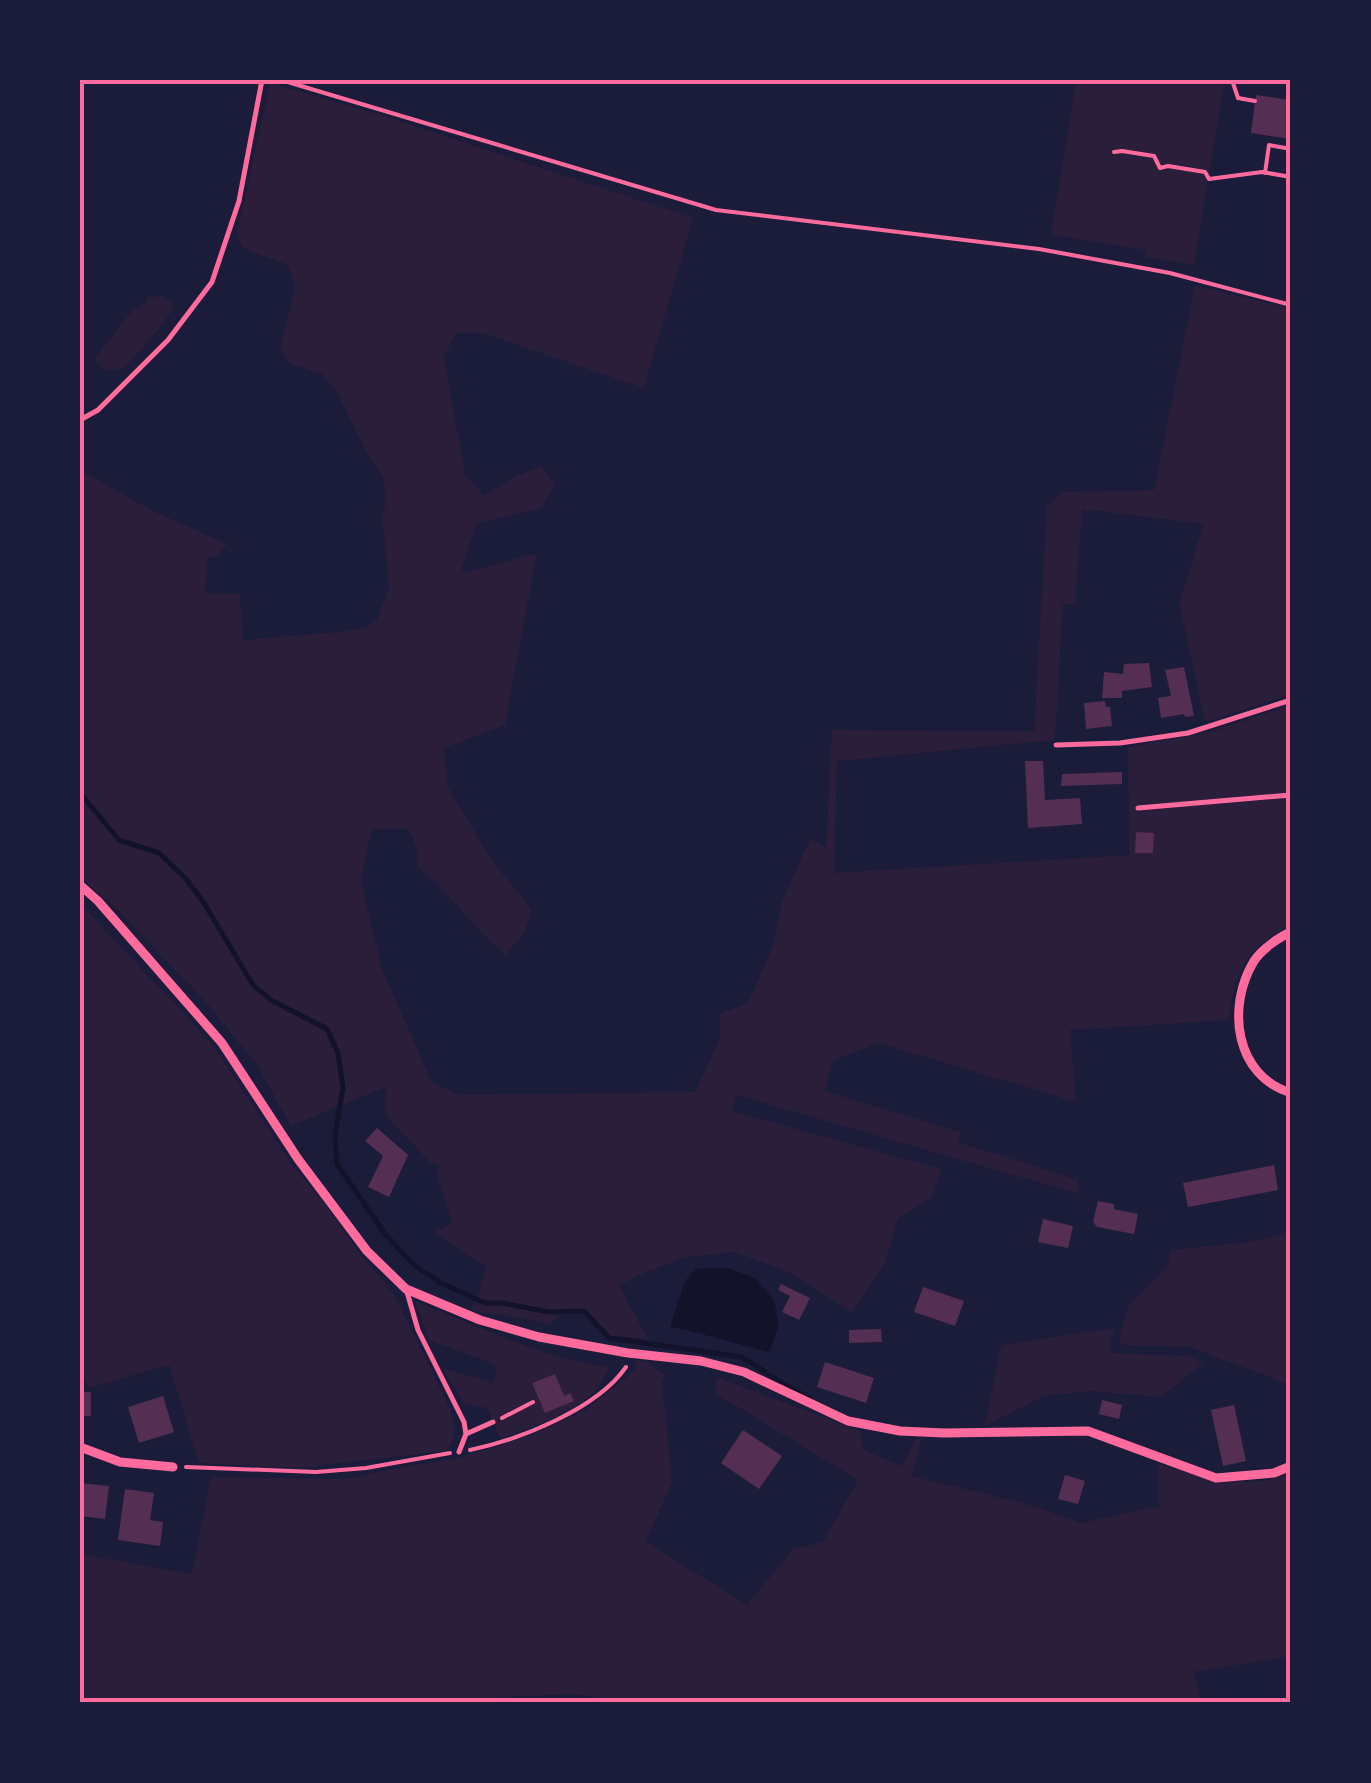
<svg xmlns="http://www.w3.org/2000/svg" width="1371" height="1783" font-family="Mulish,sans-serif">
<style>
.green{fill:#2a1e3b}
.water{fill:#12122b}
.lines{fill:none;stroke-linecap:round;stroke-linejoin:round}
.stream{stroke:#12122b;stroke-width:5}
.building{fill:#542f53}
.path{stroke:#ff6b9d;stroke-width:4}
.service{stroke:#ff6b9d;stroke-width:5}
.minor{stroke:#ff6b9d;stroke-width:9}
.neatline{fill:none;stroke:#ff6b9d;stroke-width:4}
</style>
<rect width="100%" height="100%" fill="#1b1b3a"/>
<path class="green" d="M 1076,80 L 1225,80 L 1194,265 L 1146,257 L 1146,250 L 1051,235 Z
M 270,83 L 384,116 L 693,218 L 644,388 L 482,333 L 456,333 L 444,357 L 465,474 L 484,495 L 514,477 L 541,466 L 555,485 L 542,508 L 477,523 L 460,574 L 537,553 L 505,725 L 444,748 L 448,787 L 492,861 L 532,909 L 524,933 L 506,955 C 474,927 449,894 418,866 L 417,847 L 407,829 L 372,829 L 361,880 L 381,966 L 432,1083 L 461,1095 L 695,1092 L 720,1038 L 720,1014 L 748,1003 L 774,944 L 782,901 L 810,839 L 826,848 L 832,730 L 1034,731 L 1047,506 L 1062,492 L 1154,490 L 1195,286 L 1291,308 L 1291,694 L 1205,722 L 1179,603 L 1204,524 L 1082,509 L 1075,604 L 1063,604 L 1055,740 L 837,761 L 834,873 L 1129,855 L 1128,747 L 1206,733 L 1291,705 L 1291,925 C 1247,947 1234,972 1229,1020 L 1070,1030 L 1076,1102 L 879,1043 L 832,1061 L 825,1091 L 961,1132 L 958,1142 L 1078,1180 L 1079,1194 L 736,1095 L 732,1111 L 941,1169 L 932,1197 L 898,1218 L 886,1261 L 852,1312 L 790,1273 L 735,1252 L 688,1257 L 646,1272 L 619,1285 L 648,1339 L 610,1336 L 585,1309 L 561,1309 L 551,1324 L 470,1310 L 478,1295 L 486,1267 L 434,1232 L 452,1223 L 436,1169 L 440,1167 L 431,1163 L 385,1115 L 386,1087 L 291,1126 L 257,1065 L 206,1002 L 117,909 L 80,877 L 80,470 L 151,510 L 227,544 L 218,556 L 208,558 L 205,593 L 240,594 L 243,640 L 339,632 L 367,627 L 377,619 L 389,588 L 382,512 L 386,504 L 384,480 L 366,451 L 338,394 L 322,374 L 289,363 L 280,348 L 296,286 L 288,265 L 243,248 L 237,234 Z
M 149,296 L 163,297 L 175,306 L 160,328 L 124,368 L 105,371 L 94,359 L 132,311 L 144,304 Z
M 80,903 L 211,1043 L 290,1162 L 327,1207 L 360,1254 L 394,1294 L 451,1411 C 455,1427 458,1437 446,1451 L 295,1468 L 199,1463 L 169,1365 L 89,1388 L 80,1367 Z
M 1291,1233 L 1291,1385 L 1189,1347 L 1123,1345 L 1119,1339 L 1128,1306 L 1167,1266 L 1171,1250 L 1248,1242 Z
M 415,1301 C 478,1326 543,1359 611,1367 C 605,1375 600,1386 593,1393 C 569,1416 531,1427 501,1439 L 487,1408 L 464,1404 L 443,1368 L 493,1383 L 498,1366 L 429,1340 Z
M 1114,1328 L 1111,1342 L 1112,1353 L 1188,1356 L 1204,1362 L 1161,1397 L 1089,1391 L 1044,1396 L 985,1426 L 1001,1345 Z
M 637,1360 L 647,1362 L 666,1376 L 662,1382 L 672,1482 L 646,1542 L 747,1605 L 793,1549 L 823,1542 L 858,1480 L 715,1393 L 716,1377 L 860,1431 L 863,1450 L 903,1466 L 915,1440 L 922,1438 L 912,1476 L 1034,1506 L 1081,1523 L 1159,1506 L 1158,1463 C 1201,1478 1247,1491 1291,1473 L 1291,1656 L 1193,1672 L 1203,1703 L 637,1703 L 575,1694 L 508,1697 L 441,1703 L 80,1703 L 80,1554 L 192,1574 L 211,1477 L 346,1479 L 408,1466 L 459,1458 L 532,1435 L 584,1411 L 635,1370 Z"/>
<path class="water" d="M 727,1268 L 755,1278 L 774,1300 L 779,1326 L 769,1352 L 687,1330 L 670,1327 L 685,1281 L 696,1269 Z"/>
<g class="lines">
<path class="stream" d="M 80,793 L 119,840 L 159,853 L 186,879 L 204,903 L 253,985 L 271,1000 L 327,1029 L 338,1053 L 343,1087 L 335,1135 L 337,1164 L 385,1234 L 414,1265 L 441,1283 L 485,1303 L 502,1303 L 549,1312 L 584,1311 L 609,1338 L 742,1357 L 788,1387 L 809,1398"/>
</g>
<path class="building" d="M 1256,95 L 1291,100 L 1290,139 L 1251,133 Z
M 1149,663 L 1152,687 L 1122,691 L 1122,698 L 1102,698 L 1104,672 L 1123,674 L 1124,664 Z
M 1184,667 L 1194,716 L 1185,717 L 1184,714 L 1161,718 L 1158,698 L 1171,696 L 1165,670 Z
M 1105,701 L 1106,707 L 1110,707 L 1112,726 L 1086,729 L 1084,703 Z
M 1025,761 L 1043,761 L 1045,800 L 1080,798 L 1082,824 L 1028,828 Z
M 1122,772 L 1122,784 L 1061,786 L 1062,774 Z
M 1136,832 L 1154,833 L 1153,853 L 1135,853 Z
M 377,1128 L 408,1155 L 389,1197 L 368,1187 L 383,1156 L 365,1141 Z
M 1274,1165 L 1278,1190 L 1188,1207 L 1183,1183 Z
M 1098,1201 L 1114,1204 L 1114,1209 L 1138,1214 L 1134,1234 L 1097,1227 L 1093,1222 Z
M 1043,1219 L 1073,1226 L 1068,1248 L 1038,1242 Z
M 781,1284 L 810,1298 L 799,1320 L 782,1312 L 790,1296 L 778,1290 Z
M 923,1287 L 964,1301 L 955,1326 L 914,1312 Z
M 881,1329 L 882,1342 L 849,1343 L 849,1330 Z
M 825,1362 L 874,1378 L 866,1403 L 817,1387 Z
M 555,1374 L 564,1396 L 570,1393 L 574,1401 L 545,1413 L 532,1383 Z
M 80,1392 L 91,1392 L 91,1416 L 80,1416 Z
M 163,1396 L 174,1432 L 139,1443 L 128,1407 Z
M 1102,1400 L 1122,1405 L 1119,1419 L 1099,1414 Z
M 1234,1405 L 1246,1461 L 1223,1466 L 1211,1410 Z
M 743,1430 L 782,1456 L 759,1489 L 721,1463 Z
M 1065,1475 L 1085,1481 L 1078,1504 L 1058,1499 Z
M 80,1483 L 109,1486 L 105,1519 L 80,1516 Z
M 125,1489 L 154,1493 L 150,1520 L 163,1522 L 160,1546 L 118,1540 Z"/>
<g class="lines">
<path class="path" d="M 281,80 L 716,210 L 1039,249 L 1170,273 L 1291,305
M 1232,80 L 1238,98 L 1255,101
M 1114,152 L 1122,151 L 1154,156 L 1160,168 L 1168,166 L 1205,172 L 1209,179 L 1262,172 L 1291,177
M 1265,173 L 1269,145 L 1291,149
M 502,1418 L 533,1402
M 470,1450 C 519,1440 597,1409 626,1367
M 186,1467 L 316,1472 L 366,1468 L 450,1453"/>
<path class="service" d="M 80,420 L 98,410 L 168,340 L 212,282 L 239,201 L 262,80
M 1056,745 L 1120,743 L 1188,733 L 1291,700
M 1138,808 L 1291,795
M 407,1292 L 418,1330 L 464,1422 L 466,1434 L 459,1452
M 466,1434 L 493,1422"/>
<path class="minor" d="M 80,885 L 98,901 L 222,1043 L 298,1159 L 367,1251 L 406,1289 L 480,1320 L 539,1337 L 628,1353 L 701,1361 L 744,1372 L 848,1421 L 900,1431 L 944,1433 L 1088,1431 L 1216,1478 L 1274,1473 L 1291,1466
M 1291,932 C 1279,937 1261,950 1254,961 C 1226,1007 1235,1076 1291,1093
M 80,1447 L 120,1462 L 173,1467"/>
</g>
<rect width="1371" height="1783" fill="none" stroke="#1b1b3a" stroke-width="165"/>
<rect x="82" y="82" width="1206" height="1618" class="neatline"/>
</svg>
